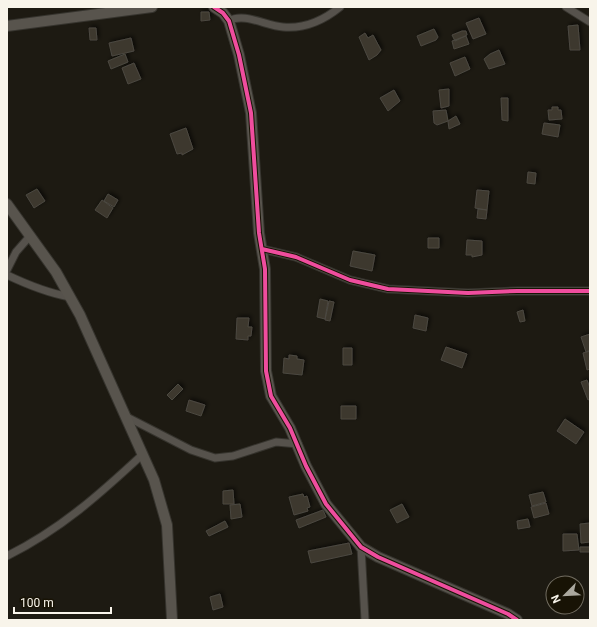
<svg xmlns="http://www.w3.org/2000/svg" width="597" height="627" font-family="Roboto,sans-serif">
<style>
.building{fill:#3e382d;stroke:#4b4841;filter:url(#shadow)}
.lines{fill:none;stroke-linecap:round;stroke-linejoin:round}
.street-casing{stroke:#36342e;stroke-width:9}
.secondary-casing{stroke:#36342e;stroke-width:12}
.street{stroke:#56524c;stroke-width:7}
.secondary{stroke:#58544d;stroke-width:10}
.cycleway-casing{stroke:#181305;stroke-width:6}
.cycleway{stroke:#ef4d9e;stroke-width:4}
</style>
<defs>
<filter id="shadow"><feDropShadow dx="2" dy="-2" stdDeviation="2" flood-color="#0009"/></filter>
</defs>
<rect width="100%" height="100%" fill="#1d1a12"/>
<path class="building" d="M 201,12 L 209,12 L 210,20 L 201,21 Z
M 479,18 L 486,34 L 473,39 L 466,23 Z
M 578,25 L 580,50 L 570,50 L 568,26 Z
M 89,28 L 96,28 L 97,40 L 90,40 Z
M 434,29 L 438,37 L 436,40 L 421,46 L 417,36 Z
M 462,31 L 466,31 L 467,35 L 455,41 L 452,35 Z
M 365,33 L 368,38 L 373,35 L 381,50 L 377,55 L 369,60 L 359,37 Z
M 466,36 L 469,44 L 454,49 L 452,41 Z
M 131,38 L 134,51 L 112,56 L 109,43 Z
M 499,50 L 505,64 L 489,69 L 484,59 L 490,54 Z
M 125,54 L 128,62 L 111,69 L 108,61 Z
M 465,57 L 470,69 L 455,76 L 450,63 Z
M 134,63 L 141,79 L 128,84 L 122,68 Z
M 449,89 L 449,106 L 441,108 L 439,90 Z
M 394,90 L 400,101 L 388,111 L 380,98 Z
M 501,98 L 508,98 L 508,121 L 502,120 Z
M 552,107 L 558,107 L 558,110 L 561,110 L 562,119 L 549,120 L 548,110 L 552,110 Z
M 446,110 L 448,121 L 437,125 L 434,123 L 433,111 Z
M 456,116 L 460,124 L 449,129 L 448,121 Z
M 544,123 L 560,125 L 558,137 L 542,134 Z
M 186,128 L 193,149 L 182,155 L 182,153 L 177,154 L 170,134 Z
M 528,172 L 536,173 L 535,184 L 527,183 Z
M 37,189 L 45,201 L 34,208 L 26,195 Z
M 477,190 L 489,191 L 487,210 L 475,208 Z
M 108,194 L 118,200 L 114,207 L 104,201 Z
M 102,200 L 113,208 L 107,218 L 95,210 Z
M 478,209 L 487,210 L 486,219 L 477,218 Z
M 428,238 L 439,238 L 439,248 L 428,248 Z
M 467,240 L 482,241 L 482,255 L 472,257 L 472,255 L 466,255 Z
M 353,251 L 375,255 L 372,271 L 350,266 Z
M 320,299 L 328,301 L 325,319 L 317,317 Z
M 329,301 L 334,302 L 330,321 L 325,320 Z
M 523,310 L 525,321 L 520,322 L 517,312 Z
M 415,315 L 428,318 L 426,331 L 413,328 Z
M 237,318 L 249,318 L 248,327 L 252,327 L 251,336 L 248,336 L 248,340 L 236,339 Z
M 590,334 L 590,350 L 586,352 L 581,337 Z
M 446,347 L 467,354 L 462,368 L 441,360 Z
M 343,348 L 352,348 L 352,365 L 343,365 Z
M 590,351 L 590,369 L 587,370 L 583,353 Z
M 289,355 L 297,356 L 297,359 L 304,360 L 302,375 L 283,373 L 284,358 L 289,359 Z
M 587,380 L 590,388 L 590,399 L 588,400 L 581,382 Z
M 178,384 L 183,389 L 172,400 L 167,395 Z
M 189,400 L 205,405 L 201,416 L 186,411 Z
M 341,406 L 356,406 L 356,419 L 341,419 Z
M 565,419 L 584,432 L 576,444 L 557,431 Z
M 233,490 L 234,504 L 223,504 L 223,491 Z
M 543,492 L 546,502 L 532,506 L 529,495 Z
M 303,494 L 304,497 L 307,496 L 310,507 L 307,508 L 308,511 L 294,515 L 289,497 Z
M 546,503 L 549,514 L 534,518 L 531,507 Z
M 240,504 L 242,517 L 231,519 L 230,505 Z
M 402,504 L 409,517 L 397,523 L 390,510 Z
M 323,510 L 326,517 L 299,528 L 296,520 Z
M 528,519 L 530,527 L 518,529 L 517,521 Z
M 225,521 L 228,527 L 209,536 L 206,531 Z
M 590,523 L 590,542 L 581,543 L 580,524 Z
M 563,534 L 577,534 L 579,550 L 563,551 Z
M 349,543 L 352,554 L 311,563 L 308,551 Z
M 580,547 L 590,547 L 590,552 L 580,552 Z
M 220,594 L 223,607 L 213,610 L 210,597 Z"/>
<g class="lines">
<defs>
<path id="street" d="M 566,7 L 590,22
M 229,21 C 244,12 266,26 283,27 C 304,29 324,20 340,7
M 262,249 L 296,257 L 350,280 L 388,289 L 468,293 L 517,291 L 590,291
M 7,270 L 16,252 L 30,236
M 7,275 C 28,285 48,293 70,297
M 127,417 L 191,450 L 215,458 L 233,456 L 276,442 L 298,444
M 361,547 L 365,620
M 7,556 C 61,529 100,494 143,454"/>
<path id="secondary" d="M 214,7 L 223,13 L 229,21 L 239,55 L 251,113 L 259,233 L 265,269 L 266,371 L 271,396 L 290,428 L 306,466 L 326,504 L 361,547 L 378,557 L 508,614 L 517,620
M 7,26 L 152,7
M 7,204 L 56,272 L 80,315 L 154,480 L 167,525 L 172,620"/>
</defs>
<use href="#street" class="street-casing"/>
<use href="#secondary" class="secondary-casing"/>
<use href="#street" class="street"/>
<use href="#secondary" class="secondary"/>
<defs>
<path id="cycleway" d="M 214,7 L 223,13 L 229,21 L 239,55 L 251,113 L 259,233 L 265,269 L 266,371 L 271,396 L 290,428 L 306,466 L 326,504 L 361,547 L 378,557 L 508,614 L 517,620
M 262,249 L 296,257 L 350,280 L 388,289 L 468,293 L 517,291 L 590,291"/>
</defs>
<use href="#cycleway" class="cycleway-casing"/>
<use href="#cycleway" class="cycleway"/>
</g>
<rect width="597" height="627" fill="none" stroke="#f8f4ea" stroke-width="16"/>
<g transform="translate(565 595) rotate(246)"><circle r="19" fill="#181305" stroke="#726d61"/>
<path d="M0-3L7 15L0 10L-7 15Z" fill="#aba89e"/>
<text y="-6" font-size="11" font-weight="bold" text-anchor="middle" fill="#f8f4ea">N</text>
</g>
<path d="M14 607v6h97v-6" fill="none" stroke="#f8f4ea" stroke-width="2"/>
<text x="20" y="607" font-size="12" fill="#f8f4ea" stroke="#181305" stroke-width="3" paint-order="stroke">100 m</text>
</svg>
